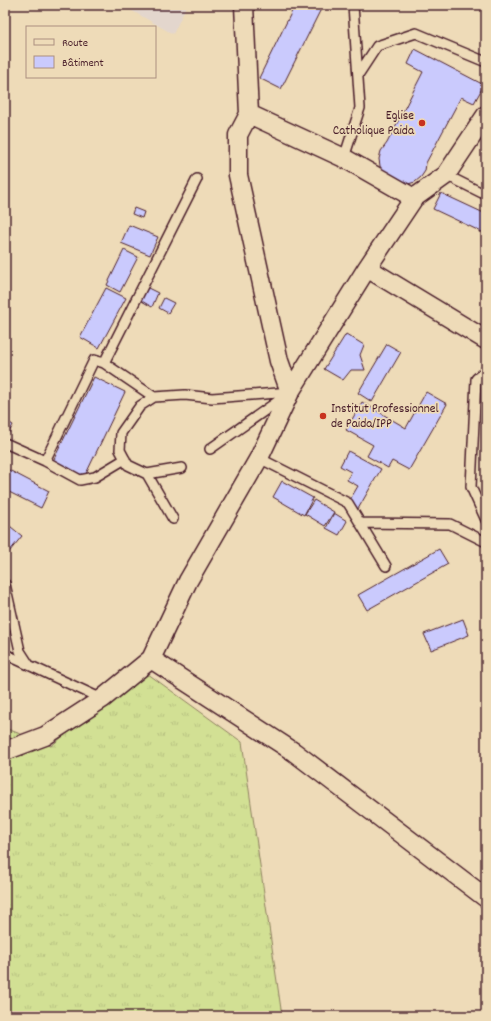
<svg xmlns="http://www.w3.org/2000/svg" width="491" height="1021" font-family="Dekko,sans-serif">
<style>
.built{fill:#e3d6cd}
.grass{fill:url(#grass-tufts);stroke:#8e8060}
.building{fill:#cacafd;stroke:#4a1f2b}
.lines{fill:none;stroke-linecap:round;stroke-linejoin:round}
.service-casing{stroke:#4a1f2b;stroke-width:12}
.minor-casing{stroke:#4a1f2b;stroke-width:21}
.service{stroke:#eedbb8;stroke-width:9}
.minor{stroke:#eedbb8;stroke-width:18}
.poi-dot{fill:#c8321e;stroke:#eedbb8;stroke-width:1.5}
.labels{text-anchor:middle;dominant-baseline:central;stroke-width:3.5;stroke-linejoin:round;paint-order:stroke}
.poi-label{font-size:13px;fill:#4a1f2b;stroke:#eedbb8;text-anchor:end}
</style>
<defs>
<pattern id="grass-tufts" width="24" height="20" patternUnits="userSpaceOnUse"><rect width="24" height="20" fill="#d2e094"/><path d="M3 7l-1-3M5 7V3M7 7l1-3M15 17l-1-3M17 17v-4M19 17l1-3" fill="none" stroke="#b6c080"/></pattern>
</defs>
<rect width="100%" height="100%" fill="#eedbb8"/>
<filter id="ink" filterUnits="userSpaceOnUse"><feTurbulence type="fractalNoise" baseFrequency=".025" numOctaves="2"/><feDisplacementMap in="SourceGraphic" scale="8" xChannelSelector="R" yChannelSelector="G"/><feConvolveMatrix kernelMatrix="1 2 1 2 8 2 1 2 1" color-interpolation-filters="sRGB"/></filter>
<g filter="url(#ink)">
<path class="built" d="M 122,5 L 187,5 L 173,34 Z"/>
<path class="grass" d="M 144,671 L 242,742 L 282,1016 L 5,1016 L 5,728 L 51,746 Z"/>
<path class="building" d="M 295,5 L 323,5 L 281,89 L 259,78 Z
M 415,49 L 484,85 L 474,103 L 461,97 L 426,163 L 425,171 L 421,177 L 415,182 L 408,184 L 382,173 L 380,166 L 379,159 L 381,151 L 387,143 L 423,72 L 408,64 Z
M 441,193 L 486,214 L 486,234 L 433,209 Z
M 134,208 L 144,212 L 142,218 L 132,214 Z
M 129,225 L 158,237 L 150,255 L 121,243 Z
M 124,250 L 138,257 L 120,292 L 107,285 Z
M 146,287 L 158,293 L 152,307 L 140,300 Z
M 106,288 L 126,298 L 99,348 L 80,337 Z
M 164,298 L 174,303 L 168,313 L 159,308 Z
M 346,334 L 364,345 L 360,355 L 365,370 L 351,370 L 343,380 L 324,369 Z
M 387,344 L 401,352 L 372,402 L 358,393 Z
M 94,377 L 125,392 L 84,478 L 52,463 Z
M 426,392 L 447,404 L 409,470 L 392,461 L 388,468 L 367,456 L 373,445 L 346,430 L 362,402 L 406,428 Z
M 5,420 L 13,425 L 7,436 L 5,435 Z
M 348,451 L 381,469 L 358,509 L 348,503 L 358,486 L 347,480 L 351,472 L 340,466 Z
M 5,468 L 49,491 L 41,508 L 5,490 Z
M 282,481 L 313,498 L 304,515 L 273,497 Z
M 314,500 L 334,512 L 325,526 L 305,514 Z
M 334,513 L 347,521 L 339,535 L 326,528 Z
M 5,522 L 22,536 L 5,557 Z
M 439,549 L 448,564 L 367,610 L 358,595 Z
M 463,619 L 469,635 L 431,650 L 424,634 Z"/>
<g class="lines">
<defs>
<path id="service" d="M 358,75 L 377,46 L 416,33 L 486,62
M 344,158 L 360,108 L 353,5
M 446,175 L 486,195
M 486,370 L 476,379 L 471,487 L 486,520
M 154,397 L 104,363 L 197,179
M 5,443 L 45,461 L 80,480 L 95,477 L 125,459
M 210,449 L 284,397
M 259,458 L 348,503 L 386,566
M 45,461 L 94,360 L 104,363
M 182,468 L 147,474 L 128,465 L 120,450 L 121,433 L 140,406 L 154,397 L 185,395 L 212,398 L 290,392
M 147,474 L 173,519
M 360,523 L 450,524 L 486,542
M 5,584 L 20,651 L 29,665
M 5,654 L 102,699"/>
<path id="minor" d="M 244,5 L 249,114 L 238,135 L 238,175 L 279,361 L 290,392
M 249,114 L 344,158 L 414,198
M 367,268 L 486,340
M 151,659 L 294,752 L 486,898
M 5,751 L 45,736 L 102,699 L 151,659 L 188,581 L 259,458 L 290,392 L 367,268 L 414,198 L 446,175 L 486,115"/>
</defs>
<use href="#service" class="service-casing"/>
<use href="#minor" class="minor-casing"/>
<use href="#service" class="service"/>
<use href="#minor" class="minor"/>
</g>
</g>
<g class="poi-dot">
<circle cx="422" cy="123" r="4"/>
<circle cx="323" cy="416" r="4"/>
</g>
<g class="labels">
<g class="poi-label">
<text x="414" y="116">Eglise<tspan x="414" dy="15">Catholique Paida</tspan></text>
<text x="331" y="409" text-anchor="start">Institut Professionnel<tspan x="331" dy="15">de Paida/IPP</tspan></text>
</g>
</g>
<rect width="491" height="1021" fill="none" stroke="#eedbb8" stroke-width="20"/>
<rect x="10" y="10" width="471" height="1001" fill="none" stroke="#4a1f2b" stroke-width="1.5" filter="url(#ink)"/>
<rect x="26" y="26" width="130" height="52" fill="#eedbb8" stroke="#ac9080"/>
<rect x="34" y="39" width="20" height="6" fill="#eedbb8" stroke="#ac9080"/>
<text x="62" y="46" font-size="12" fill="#4a1f2b">Route</text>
<rect x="34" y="56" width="20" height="12" fill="#cacafd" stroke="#ac9080"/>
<text x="62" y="66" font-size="12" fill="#4a1f2b">Bâtiment</text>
</svg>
